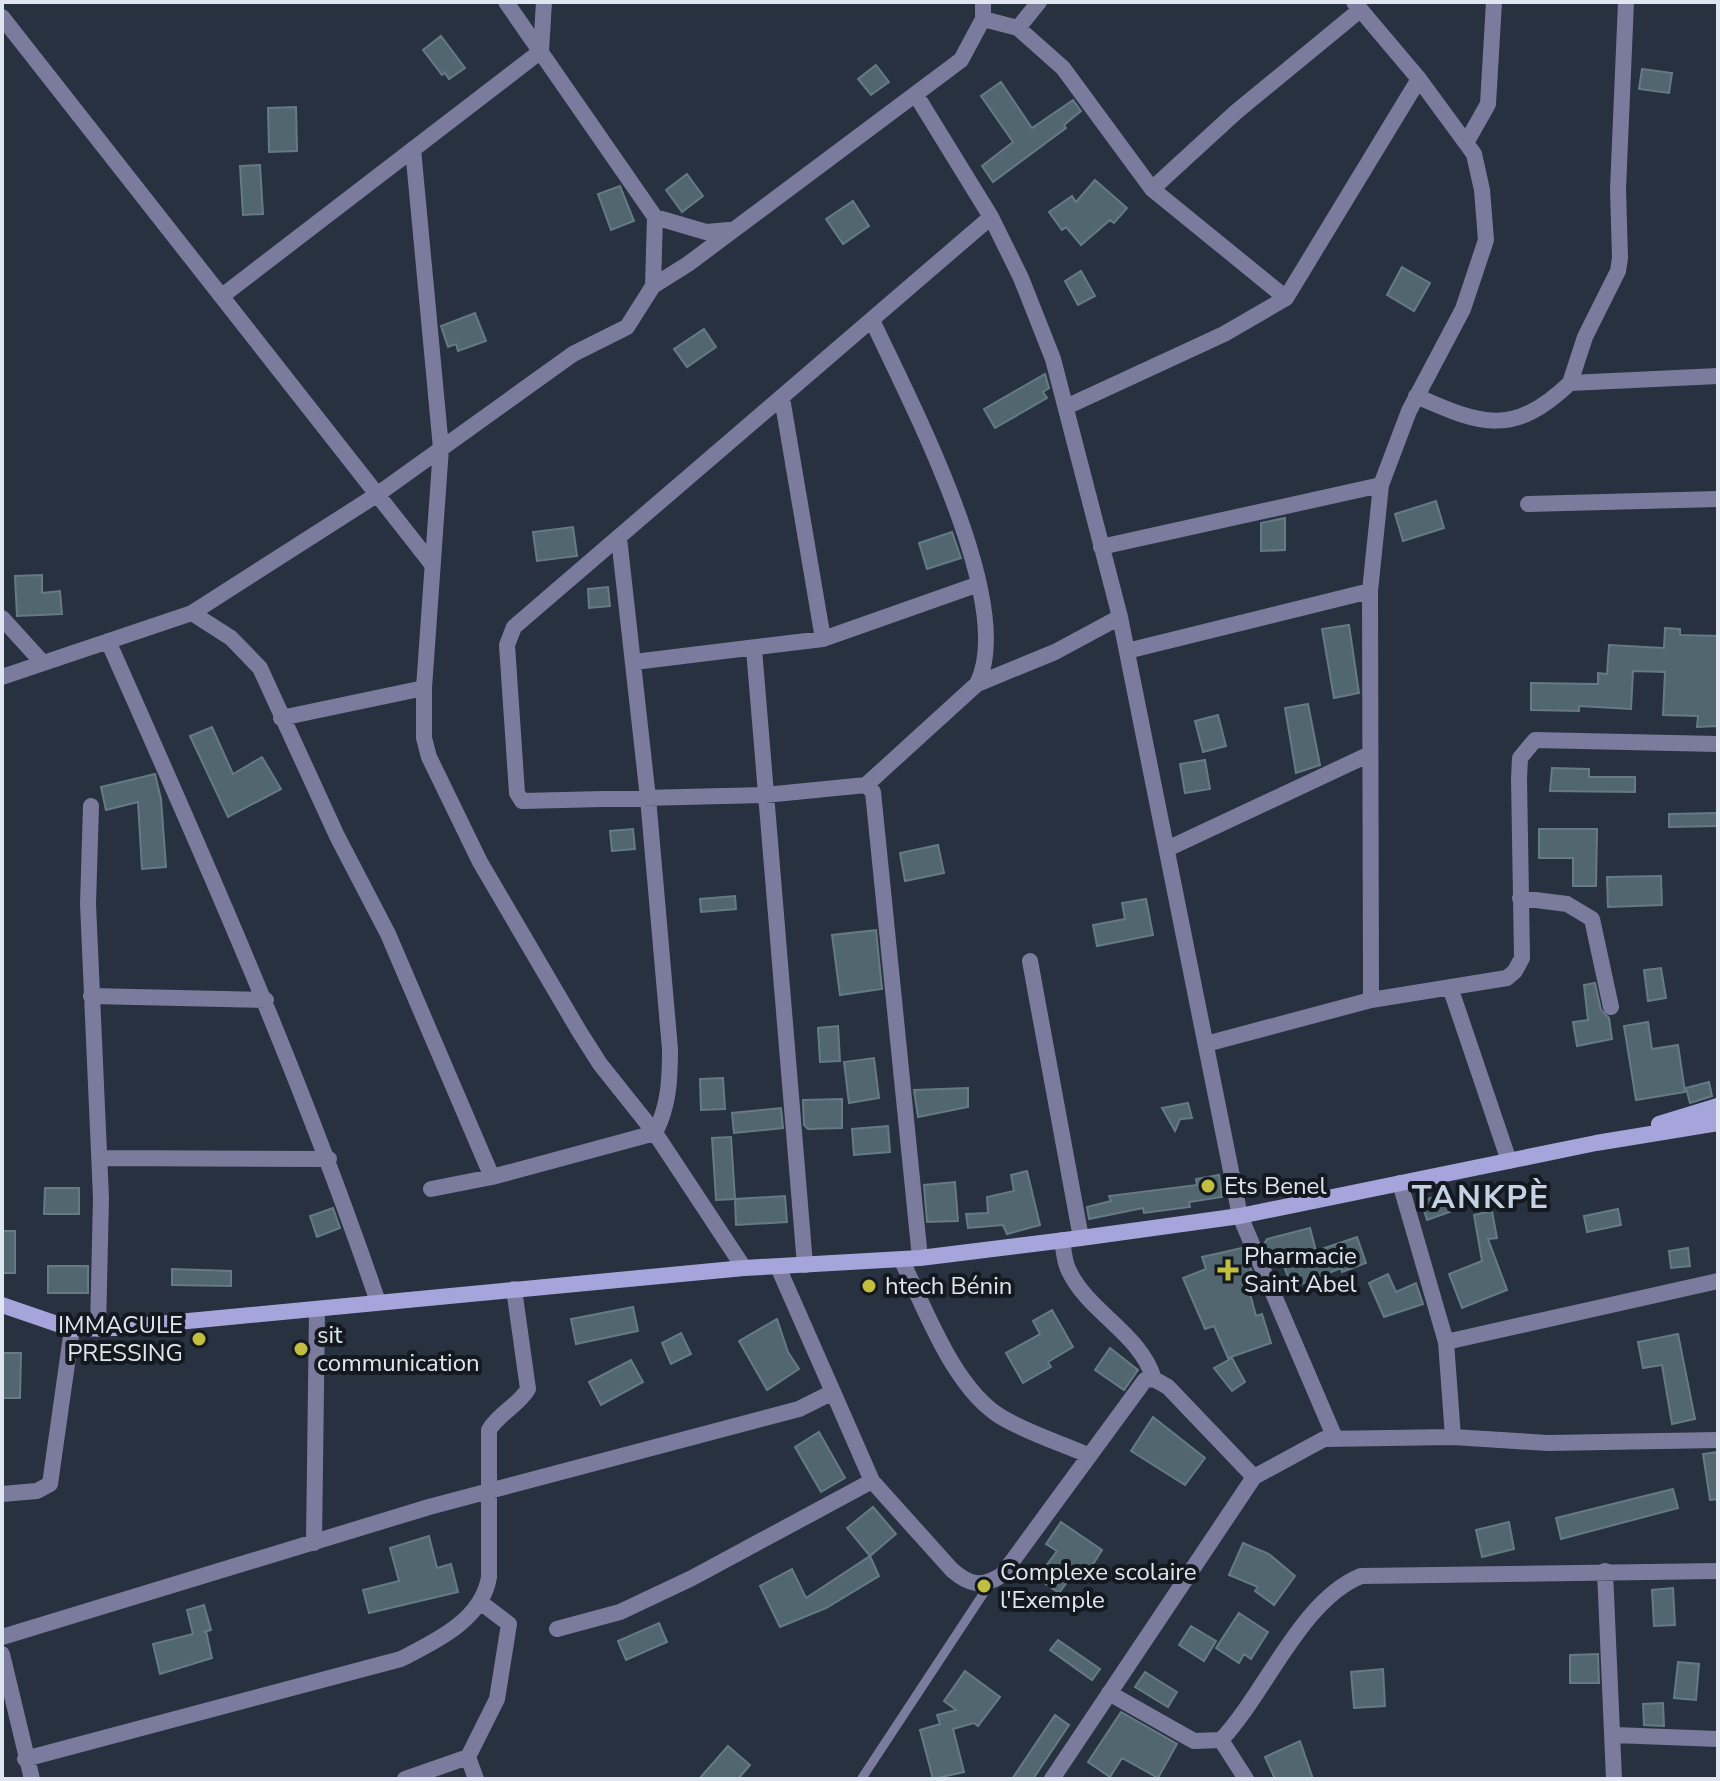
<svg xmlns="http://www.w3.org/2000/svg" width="1720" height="1781" font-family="'Nunito Sans',sans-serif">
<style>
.building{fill:#51666f;stroke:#657b84;stroke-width:2}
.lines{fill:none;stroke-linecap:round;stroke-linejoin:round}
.lane{stroke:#7b7b9d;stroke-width:9}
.street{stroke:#7b7b9d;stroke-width:16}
.secondary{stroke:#a5a5db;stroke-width:16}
.poi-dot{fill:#c1be40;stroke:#14191f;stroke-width:3}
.labels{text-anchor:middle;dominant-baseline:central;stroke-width:8;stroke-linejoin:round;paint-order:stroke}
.poi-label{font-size:24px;fill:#dfe6f0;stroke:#14191f;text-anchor:start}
.district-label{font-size:32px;font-weight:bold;letter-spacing:2px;fill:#c4d2e3;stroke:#14191f}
</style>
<rect width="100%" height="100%" fill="#27313f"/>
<path class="building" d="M 441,36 L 465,68 L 449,79 L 445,73 L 442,75 L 423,50 Z
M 876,65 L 889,82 L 871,95 L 858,79 Z
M 1642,69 L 1672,73 L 1669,93 L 1639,89 Z
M 1001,82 L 1032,128 L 1073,100 L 1081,111 L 1064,125 L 1066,128 L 993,182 L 982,166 L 1013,142 L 981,96 Z
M 296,107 L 297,151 L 269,152 L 268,108 Z
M 260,165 L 263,214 L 243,215 L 240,166 Z
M 687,174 L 703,196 L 682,212 L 666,190 Z
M 1095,180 L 1127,208 L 1114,223 L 1110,220 L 1081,245 L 1066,227 L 1062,230 L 1049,212 L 1072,196 L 1076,202 Z
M 620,186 L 634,221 L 611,230 L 598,194 Z
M 853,201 L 869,226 L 843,244 L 826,219 Z
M 1402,267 L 1430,283 L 1414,311 L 1387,295 Z
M 1081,271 L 1095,296 L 1078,305 L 1065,281 Z
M 475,313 L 486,341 L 458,351 L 456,344 L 448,347 L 441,326 Z
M 704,329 L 716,347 L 687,367 L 674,349 Z
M 1045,374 L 1049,388 L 1043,392 L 1047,398 L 995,428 L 984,409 Z
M 1436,501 L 1444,528 L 1403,541 L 1395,514 Z
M 1285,518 L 1285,550 L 1261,551 L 1261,523 Z
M 573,527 L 577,556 L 537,561 L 533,532 Z
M 952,532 L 961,558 L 927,569 L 919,543 Z
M 42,575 L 42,593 L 60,591 L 62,614 L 17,616 L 15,576 Z
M 608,587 L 610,606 L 589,608 L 588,589 Z
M 1349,625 L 1359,693 L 1334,698 L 1322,629 Z
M 1665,628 L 1680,629 L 1680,635 L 1718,636 L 1718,726 L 1697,727 L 1698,716 L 1663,715 L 1665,672 L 1633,671 L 1631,709 L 1579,706 L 1579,711 L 1531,710 L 1531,683 L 1598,684 L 1598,673 L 1607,674 L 1609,645 L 1664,648 Z
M 1308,704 L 1320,765 L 1296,773 L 1285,708 Z
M 1218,715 L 1226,746 L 1203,752 L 1195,721 Z
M 212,727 L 233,774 L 262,757 L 281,789 L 228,817 L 190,736 Z
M 1205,760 L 1210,789 L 1185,793 L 1180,764 Z
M 1552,768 L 1589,769 L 1589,777 L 1635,777 L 1635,792 L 1550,791 Z
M 155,774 L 161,799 L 166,867 L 142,869 L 138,802 L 106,810 L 101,787 Z
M 1718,813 L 1718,826 L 1669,827 L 1669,814 Z
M 633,829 L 635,849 L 612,851 L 610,831 Z
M 1539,829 L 1597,829 L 1596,886 L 1573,886 L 1573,858 L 1539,858 Z
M 938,845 L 944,873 L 905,881 L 900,853 Z
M 1661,876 L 1662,905 L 1608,907 L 1607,877 Z
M 735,896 L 736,909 L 701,912 L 700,899 Z
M 1146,899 L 1153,935 L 1097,946 L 1093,925 L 1125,919 L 1122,903 Z
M 876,930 L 882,989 L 840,995 L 832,935 Z
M 1661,968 L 1666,998 L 1648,1001 L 1644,970 Z
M 1595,983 L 1601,1010 L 1609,1018 L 1612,1039 L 1577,1046 L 1573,1022 L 1588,1020 L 1584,985 Z
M 1648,1022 L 1652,1049 L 1678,1045 L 1685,1092 L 1636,1100 L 1624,1026 Z
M 838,1026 L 840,1061 L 820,1062 L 818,1028 Z
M 874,1058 L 879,1098 L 849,1103 L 844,1062 Z
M 723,1078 L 725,1109 L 701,1110 L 700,1079 Z
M 1709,1082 L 1712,1096 L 1690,1103 L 1686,1088 Z
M 968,1088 L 968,1107 L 918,1117 L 914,1090 Z
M 842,1099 L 842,1128 L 808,1129 L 804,1125 L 803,1100 Z
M 1188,1103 L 1192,1118 L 1180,1119 L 1175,1131 L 1162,1108 Z
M 781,1108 L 783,1128 L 734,1133 L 732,1113 Z
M 888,1126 L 890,1152 L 854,1155 L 852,1129 Z
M 731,1137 L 735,1199 L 716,1200 L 712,1138 Z
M 1027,1171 L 1040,1225 L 1007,1234 L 1003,1225 L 968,1228 L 966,1214 L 988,1213 L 987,1197 L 1014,1191 L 1011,1175 Z
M 1219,1175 L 1222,1197 L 1189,1202 L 1190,1207 L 1144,1213 L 1143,1208 L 1089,1219 L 1087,1207 L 1111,1201 L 1109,1196 L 1197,1185 L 1196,1179 Z
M 955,1182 L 958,1221 L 927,1222 L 924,1185 Z
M 45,1188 L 79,1188 L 79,1214 L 44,1214 Z
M 1444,1194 L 1450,1212 L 1427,1220 L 1421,1201 Z
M 785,1196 L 787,1222 L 736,1225 L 735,1199 Z
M 333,1208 L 340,1228 L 317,1237 L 310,1216 Z
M 1618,1209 L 1621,1225 L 1587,1232 L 1584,1216 Z
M 1492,1211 L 1497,1238 L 1488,1239 L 1507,1290 L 1462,1308 L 1449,1274 L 1482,1261 L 1474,1215 Z
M 1310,1228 L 1316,1251 L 1357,1237 L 1366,1263 L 1342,1272 L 1341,1268 L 1292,1288 L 1281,1258 L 1271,1260 L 1264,1244 L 1267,1239 Z
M 2,1231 L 15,1231 L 15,1273 L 2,1273 Z
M 1242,1248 L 1252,1272 L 1245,1275 L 1256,1316 L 1262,1314 L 1271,1343 L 1228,1358 L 1214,1326 L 1205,1329 L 1183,1278 L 1206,1269 L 1202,1257 Z
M 1688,1248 L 1690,1266 L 1671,1268 L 1669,1251 Z
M 48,1266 L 88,1266 L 88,1293 L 48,1293 Z
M 172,1269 L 231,1271 L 231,1286 L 172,1285 Z
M 1388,1274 L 1396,1292 L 1416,1283 L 1423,1304 L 1384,1317 L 1369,1283 Z
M 633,1307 L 638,1331 L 576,1344 L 571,1319 Z
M 1052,1310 L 1073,1347 L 1048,1362 L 1051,1367 L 1023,1383 L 1006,1353 L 1040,1334 L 1033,1321 Z
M 777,1319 L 788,1352 L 799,1369 L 767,1390 L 739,1341 Z
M 681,1333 L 691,1354 L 671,1364 L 662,1343 Z
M 1678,1334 L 1695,1419 L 1672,1424 L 1662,1365 L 1643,1368 L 1638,1342 Z
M 1110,1348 L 1138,1370 L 1124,1390 L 1095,1370 Z
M 2,1353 L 21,1353 L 20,1398 L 2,1398 Z
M 1232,1358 L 1245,1382 L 1232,1391 L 1214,1368 Z
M 631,1360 L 643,1382 L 601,1405 L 589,1382 Z
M 1153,1417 L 1205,1458 L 1185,1485 L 1131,1451 Z
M 819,1432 L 845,1478 L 821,1492 L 795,1447 Z
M 1718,1452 L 1718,1499 L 1710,1500 L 1703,1454 Z
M 1673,1489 L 1678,1508 L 1561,1539 L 1556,1518 Z
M 873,1507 L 896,1534 L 870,1556 L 847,1528 Z
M 1061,1522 L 1102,1550 L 1088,1572 L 1079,1566 L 1059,1593 L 1037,1578 L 1057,1551 L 1046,1544 Z
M 1509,1522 L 1514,1549 L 1482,1557 L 1476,1530 Z
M 429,1536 L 437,1568 L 451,1564 L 458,1592 L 369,1613 L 363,1590 L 399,1581 L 390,1548 Z
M 1243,1543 L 1269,1554 L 1295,1576 L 1274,1605 L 1255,1591 L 1258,1587 L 1229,1575 Z
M 870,1556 L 879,1576 L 826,1608 L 780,1627 L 760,1586 L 792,1569 L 806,1598 Z
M 1673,1588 L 1675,1625 L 1654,1626 L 1652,1590 Z
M 204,1605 L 211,1630 L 203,1632 L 206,1631 L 212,1658 L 160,1674 L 153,1644 L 193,1634 L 187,1610 Z
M 1239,1613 L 1268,1632 L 1251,1659 L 1244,1654 L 1239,1663 L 1216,1648 Z
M 659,1623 L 667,1642 L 626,1660 L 618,1641 Z
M 1191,1626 L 1216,1641 L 1204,1661 L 1179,1645 Z
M 1058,1640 L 1100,1669 L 1092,1680 L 1050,1650 Z
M 1598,1654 L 1599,1683 L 1570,1683 L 1570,1655 Z
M 1678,1662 L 1699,1664 L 1696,1700 L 1674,1698 Z
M 1383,1669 L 1385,1706 L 1354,1708 L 1351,1672 Z
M 965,1671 L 1000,1697 L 978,1726 L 974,1723 L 953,1729 L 964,1772 L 933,1779 L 920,1730 L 940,1724 L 937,1715 L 956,1710 L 944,1701 Z
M 1145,1672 L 1177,1692 L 1168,1707 L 1135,1687 Z
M 1663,1703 L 1664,1726 L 1644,1725 L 1643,1704 Z
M 1121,1712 L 1177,1744 L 1158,1778 L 1122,1758 L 1110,1777 L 1088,1762 Z
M 1055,1715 L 1069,1725 L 1033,1779 L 1012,1779 Z
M 1300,1741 L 1313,1779 L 1275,1779 L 1265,1757 Z
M 728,1746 L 750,1765 L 738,1779 L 699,1779 Z"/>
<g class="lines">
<path class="lane" d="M 862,1778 L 991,1582"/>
<path class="street" d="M 506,2 L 655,217 L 653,286
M 1354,2 L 1419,79 L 1474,154 L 1482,190 L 1486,240 L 1463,309 L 1409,411 L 1381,485 L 1370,591 L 1371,1000
M 2,17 L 431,563
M 983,19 L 1018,28 L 1063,68 L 1152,189 L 1286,298
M 1018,28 L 1039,2
M 916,95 L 991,217 L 1021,278 L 1053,359 L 1120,617 L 1240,1216 L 1335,1438
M 1466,143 L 1488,104 L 1494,2
M 413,149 L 441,448 L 424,688 L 424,738 L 429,757 L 480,862 L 579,1031 L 600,1064 L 655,1133 L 744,1268
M 1152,189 L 1236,112 L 1360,10
M 655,217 L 706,232 L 729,230
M 222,296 L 541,51 L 544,2
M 872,320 C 908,398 1018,604 977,684 L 866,785 L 765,795 L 522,801 L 517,793 L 507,645 L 514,627 L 991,217
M 1570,383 L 1585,337 L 1618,271 L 1620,258 L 1618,189 L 1626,2
M 1416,396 C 1482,425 1513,437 1570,383 L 1718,376
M 782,398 L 823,639
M 1066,407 L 1224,334 L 1286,298 L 1419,79
M 1528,504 L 1718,499
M 1101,547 L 1381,485
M 192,613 L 378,494 L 573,354 L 627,327 L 653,286 L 688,264 L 961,60 L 983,19 L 983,2
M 2,618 L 42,662
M 108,641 C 205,859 301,1076 378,1302
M 754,649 L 805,1265
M 1127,651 L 1370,591
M 634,662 L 823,639 L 979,584
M 2,677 L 192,613 L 231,638 L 260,668 L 337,836 L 388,934 L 492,1177
M 977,684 L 1055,652 L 1120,617
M 281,718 L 424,688
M 866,785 L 873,792 L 920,1258
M 91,806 L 88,904 L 101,1198 L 98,1329
M 1167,849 L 1370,754
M 1520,898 L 1567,904 L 1592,919 L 1611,1007
M 1030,961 L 1081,1238
M 1450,987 L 1509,1161
M 91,996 L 266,1000
M 1206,1044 L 1371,1000 L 1507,978 L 1515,971 L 1522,958 L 1519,778 L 1520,758 L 1535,740 L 1718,744
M 100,1158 L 329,1159
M 1400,1183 L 1446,1342 L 1453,1437 L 1548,1443 L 1718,1440
M 431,1189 L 492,1177 L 655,1133 C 669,1105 670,1080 670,1049 L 648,798 L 619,538
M 1062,1240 C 1064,1251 1064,1262 1069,1271 C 1089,1313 1140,1333 1154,1379
M 901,1259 C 925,1308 954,1390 1003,1418 C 1029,1433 1060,1443 1088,1455
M 1446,1342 L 1718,1281
M 872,1481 L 952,1570 C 969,1585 982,1588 1002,1575 L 1145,1380 L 1154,1379 L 1168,1387 L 1254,1477
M 2,1494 L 37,1491 L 50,1484 L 72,1329
M 314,1543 L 317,1309
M 1605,1571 L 1614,1779
M 557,1629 L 620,1612 L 692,1578 L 872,1481 L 833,1392
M 2,1637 L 429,1507 L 799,1409 L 833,1392 L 778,1267
M 2,1654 L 32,1779
M 1109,1693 L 1194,1741 L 1221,1740 L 1246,1779
M 1614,1735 L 1718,1739
M 1221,1740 C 1265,1694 1301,1600 1361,1576 L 1718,1571
M 468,1757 L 476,1779
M 25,1759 L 401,1659 C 436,1641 482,1620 489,1577 L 489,1430 C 499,1413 518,1406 528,1389 L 514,1289
M 405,1779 L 468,1757 L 497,1699 L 509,1624 L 480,1602
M 1052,1779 L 1254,1477 L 1324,1439 L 1453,1437"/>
<path class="secondary" d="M 1659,1124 L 1718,1106
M 2,1305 L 72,1329 L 115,1328 L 744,1268 L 920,1258 L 1081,1238 L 1240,1216 L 1596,1143 L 1718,1123"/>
</g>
<g class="poi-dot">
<circle cx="1208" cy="1186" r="8"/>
<path d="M1224 1258h8v8h8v8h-8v8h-8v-8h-8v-8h8z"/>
<circle cx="869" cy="1286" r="8"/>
<circle cx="199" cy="1339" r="8"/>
<circle cx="301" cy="1349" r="8"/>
<circle cx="984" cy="1586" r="8"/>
</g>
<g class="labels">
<g class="poi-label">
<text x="1224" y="1186">Ets Benel</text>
<text x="1244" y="1256">Pharmacie<tspan x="1244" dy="28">Saint Abel</tspan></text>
<text x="885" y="1286">htech Bénin</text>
<text x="183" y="1325" text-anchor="end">IMMACULE<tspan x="183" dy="28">PRESSING</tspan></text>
<text x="317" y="1335">sit<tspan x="317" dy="28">communication</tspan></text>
<text x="1000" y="1572">Complexe scolaire<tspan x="1000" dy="28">l'Exemple</tspan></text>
</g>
<g class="district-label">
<text x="1481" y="1197">TANKPÈ</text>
</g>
</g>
<rect width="1720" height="1781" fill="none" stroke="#dfe6f0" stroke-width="8"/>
</svg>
